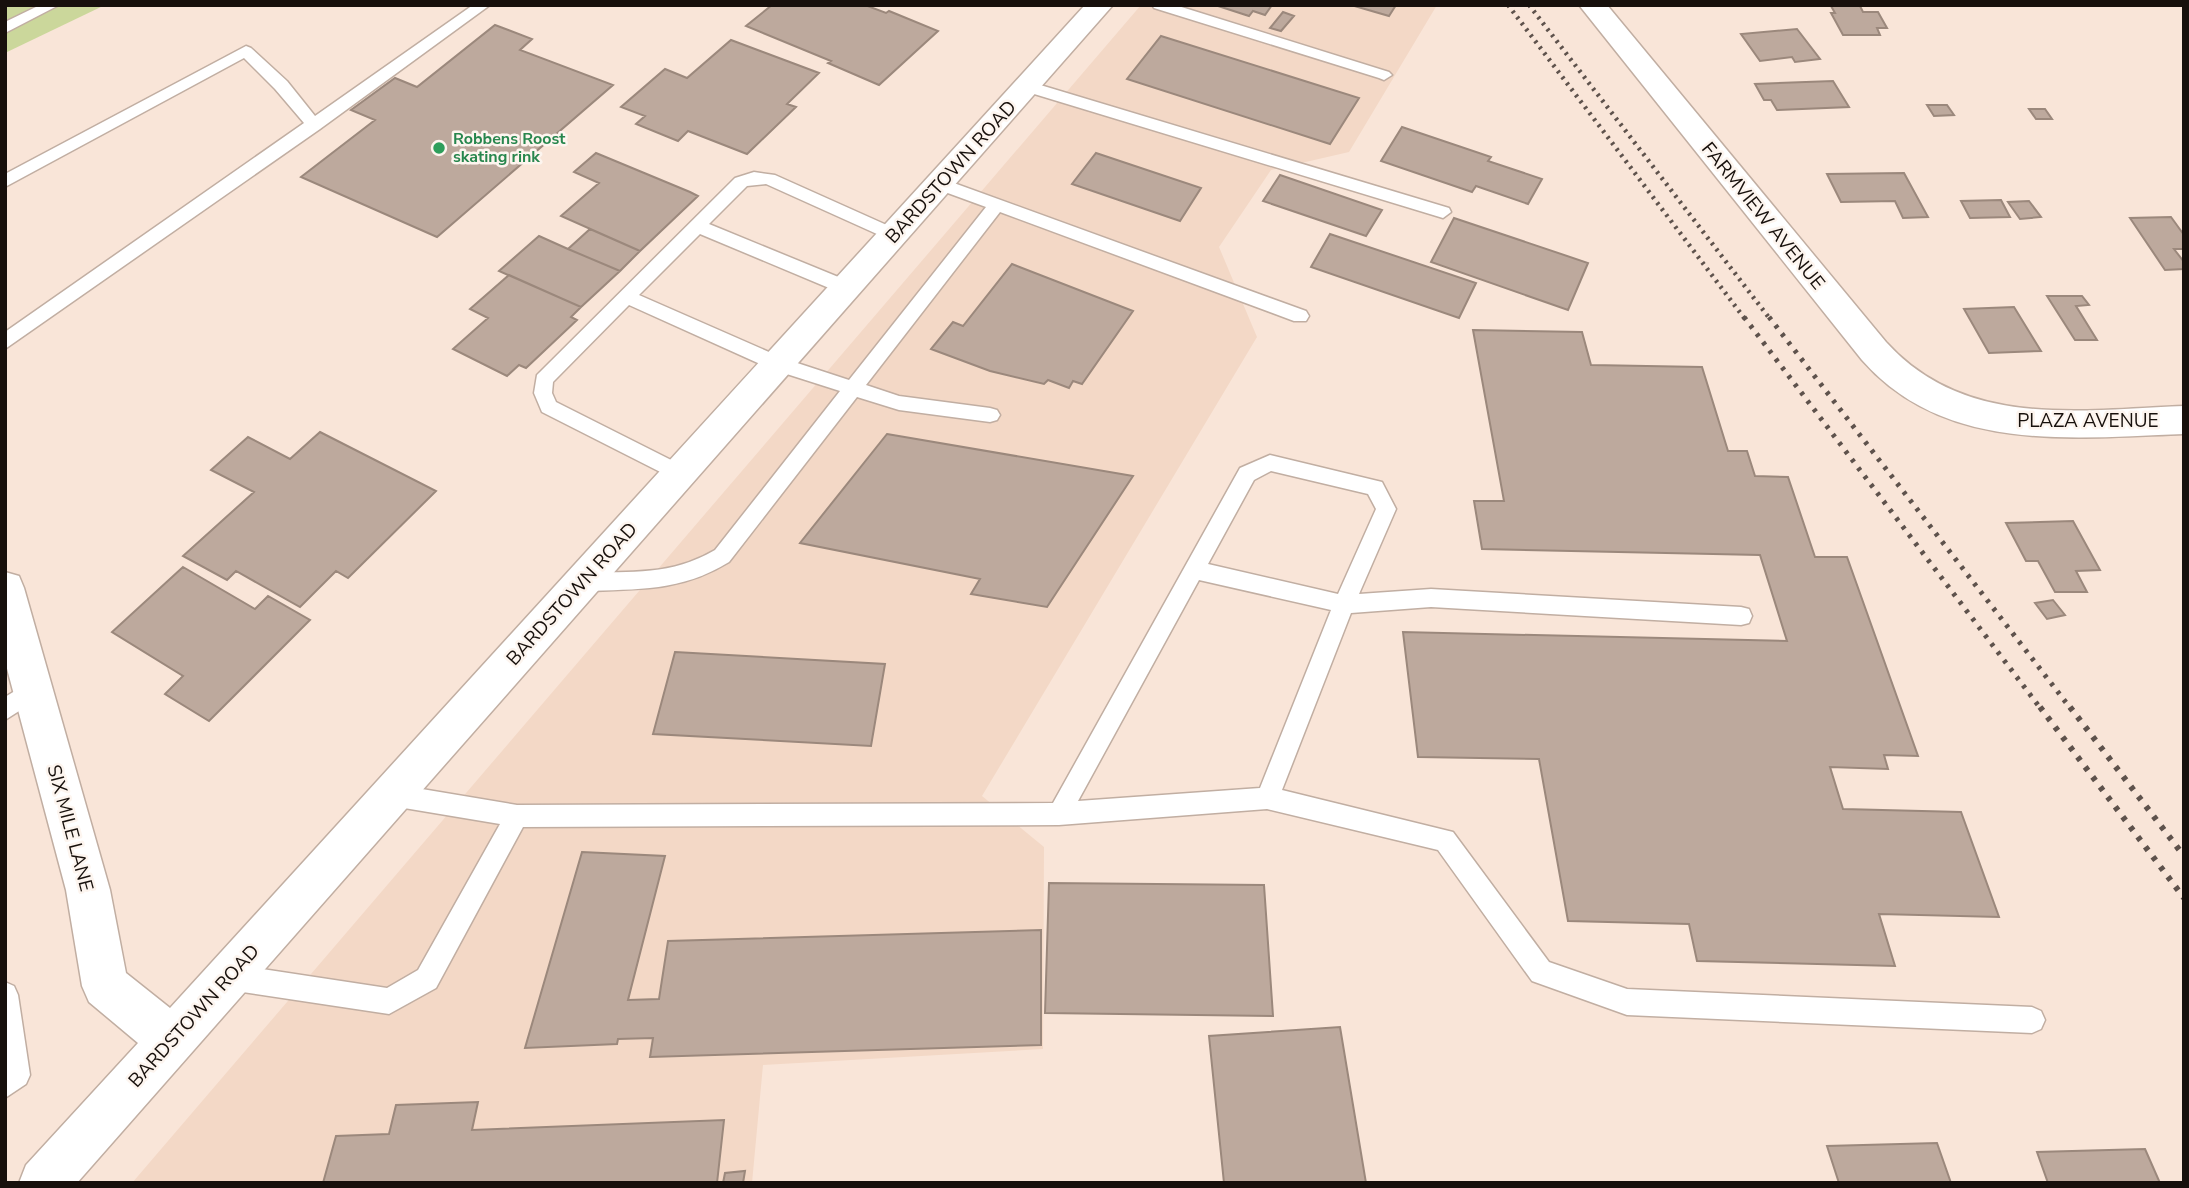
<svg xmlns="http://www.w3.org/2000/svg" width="2189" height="1188" font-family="'Nunito Sans',sans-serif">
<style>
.built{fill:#f3d8c6}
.green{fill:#cbd79b}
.building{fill:#bda99d;stroke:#9b887c;stroke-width:2}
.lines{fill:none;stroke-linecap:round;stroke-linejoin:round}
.lane-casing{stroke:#c1aea2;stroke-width:3}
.street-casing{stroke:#c1aea2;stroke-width:3}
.secondary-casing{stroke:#c1aea2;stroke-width:3}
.lane{fill:#fff;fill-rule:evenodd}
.street{fill:#fff;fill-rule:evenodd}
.secondary{fill:#fff;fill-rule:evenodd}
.rail-far2{stroke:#5e524c;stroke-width:4.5;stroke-dasharray:2.5 5;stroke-linecap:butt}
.rail-far1{stroke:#5e524c;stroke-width:5;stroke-dasharray:3.5 7;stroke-linecap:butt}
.rail{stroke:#5e524c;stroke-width:6;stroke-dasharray:4.5 8;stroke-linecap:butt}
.leisure-dot{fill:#2e9e5b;stroke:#fdf5ef;stroke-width:2.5}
.labels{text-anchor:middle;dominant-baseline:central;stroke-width:5;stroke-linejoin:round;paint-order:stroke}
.far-leisure-label{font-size:16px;font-weight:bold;fill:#27864d;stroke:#fdf5ef;text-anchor:start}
.street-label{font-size:19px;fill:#17100c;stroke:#fdf5ef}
</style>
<rect width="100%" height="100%" fill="#f9e5d8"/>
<path class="built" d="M 1141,5 L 1437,5 L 1349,152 L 1271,170 L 1219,247 L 1257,337 L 982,796 L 1044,847 L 1043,1049 L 763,1065 L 752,1183 L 132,1183 Z"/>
<path class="green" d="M 5,5 L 105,5 L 5,53 Z"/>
<path class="building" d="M 772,5 L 865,5 L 886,13 L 889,11 L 938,31 L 879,85 L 828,63 L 831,61 L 746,26 Z
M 1215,5 L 1272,5 L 1265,15 L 1253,11 L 1249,16 Z
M 1351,5 L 1396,5 L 1389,16 Z
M 1831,6 L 1860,6 L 1863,12 L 1878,12 L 1887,28 L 1877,28 L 1880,35 L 1843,35 L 1831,13 L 1835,13 Z
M 1283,12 L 1294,16 L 1281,31 L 1270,28 Z
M 495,25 L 532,39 L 520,50 L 613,85 L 437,237 L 301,177 L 375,120 L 351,110 L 395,78 L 417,87 Z
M 1797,29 L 1820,59 L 1795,62 L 1792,57 L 1760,61 L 1741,34 Z
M 1161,36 L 1359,98 L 1330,144 L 1127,79 Z
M 731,40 L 819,73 L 787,104 L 796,107 L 747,154 L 688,131 L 678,141 L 636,124 L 645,116 L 621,107 L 665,69 L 687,78 Z
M 1833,81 L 1849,107 L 1777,110 L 1771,100 L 1764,100 L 1755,84 Z
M 1927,105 L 1947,105 L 1954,115 L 1934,116 Z
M 2029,109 L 2045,109 L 2052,119 L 2036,119 Z
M 1402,127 L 1491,157 L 1488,161 L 1542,179 L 1528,204 L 1476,186 L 1472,192 L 1381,161 Z
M 596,153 L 690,192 L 698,196 L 640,251 L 561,216 L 599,183 L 574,172 Z
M 1096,153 L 1201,188 L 1180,221 L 1072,184 Z
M 1904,173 L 1928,217 L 1903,218 L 1895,201 L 1841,202 L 1827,174 Z
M 1280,175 L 1382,210 L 1366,236 L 1263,201 Z
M 2001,200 L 2010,217 L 1970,218 L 1961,201 Z
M 2029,201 L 2041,217 L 2020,219 L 2008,202 Z
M 2171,217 L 2184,235 L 2184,249 L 2174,249 L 2184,262 L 2184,269 L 2165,270 L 2130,218 Z
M 1454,218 L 1588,263 L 1568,310 L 1431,262 Z
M 590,229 L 640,251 L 620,271 L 568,249 Z
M 1330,234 L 1476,283 L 1459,318 L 1311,267 Z
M 539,236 L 568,249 L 620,271 L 581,307 L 499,271 Z
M 1012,264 L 1133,311 L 1082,384 L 1073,381 L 1069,388 L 1048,380 L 1044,384 L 990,371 L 931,349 L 953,322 L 963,326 Z
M 509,275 L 581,307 L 571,317 L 577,320 L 526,368 L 519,365 L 507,376 L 453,349 L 488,318 L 470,309 Z
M 2047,296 L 2082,296 L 2089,305 L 2076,306 L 2097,340 L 2075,340 Z
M 2014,307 L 2041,351 L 1989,353 L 1964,309 Z
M 1473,330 L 1582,332 L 1591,365 L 1702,367 L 1728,451 L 1747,451 L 1755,476 L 1788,477 L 1815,557 L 1847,557 L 1918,756 L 1884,755 L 1888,769 L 1830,767 L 1843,809 L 1961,812 L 1999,917 L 1879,914 L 1895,966 L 1697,961 L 1689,924 L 1568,921 L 1539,759 L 1418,757 L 1403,632 L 1787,641 L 1760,555 L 1482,549 L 1474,501 L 1504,501 Z
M 320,432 L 436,491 L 348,578 L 336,571 L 300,607 L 236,571 L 227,580 L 183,556 L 254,492 L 211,470 L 248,437 L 290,459 Z
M 887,434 L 1133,476 L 1047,607 L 971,594 L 980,579 L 800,543 Z
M 2073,521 L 2100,570 L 2076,571 L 2087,592 L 2055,592 L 2038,561 L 2026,561 L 2006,523 Z
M 183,567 L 255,609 L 268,596 L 310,620 L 209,721 L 165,694 L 183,676 L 112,632 Z
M 2053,600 L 2065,615 L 2047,619 L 2035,603 Z
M 675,652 L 885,664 L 871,746 L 653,734 Z
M 582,852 L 665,856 L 628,1000 L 659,999 L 668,941 L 1041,930 L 1041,1045 L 650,1057 L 653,1038 L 618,1039 L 617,1044 L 525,1048 Z
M 1049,883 L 1264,885 L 1273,1016 L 1045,1013 Z
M 1340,1027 L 1366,1183 L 1224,1183 L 1209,1036 Z
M 478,1102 L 472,1130 L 724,1120 L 717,1183 L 323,1183 L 336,1136 L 389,1134 L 396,1105 Z
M 1937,1143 L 1951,1183 L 1839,1183 L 1827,1146 Z
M 2145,1149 L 2160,1183 L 2048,1183 L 2037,1152 Z
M 745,1171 L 743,1183 L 723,1183 L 725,1173 Z"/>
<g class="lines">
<defs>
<path id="lane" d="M 40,5 L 59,5 L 5,33 L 5,22 Z
M 473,5 L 490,5 L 320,129 L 5,349 L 5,332 L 304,123 L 275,89 L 244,58 L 5,187 L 5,174 L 246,46 L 251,48 L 287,81 L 315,116 Z
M 1152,5 L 1175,5 L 1389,72 L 1392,75 L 1384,80 L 1379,78 L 1154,8 Z
M 1027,81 L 1449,208 L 1451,212 L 1443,218 L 1021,90 L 1019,86 L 1021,82 Z
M 754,172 L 775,175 L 900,231 L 903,235 L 894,241 L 888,239 L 766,184 L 747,186 L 709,224 L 853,283 L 856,288 L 853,293 L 841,293 L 700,234 L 639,295 L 785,359 L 849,380 L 986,207 L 934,188 L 932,184 L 940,178 L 1306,311 L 1309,316 L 1306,321 L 1294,321 L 1000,212 L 866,385 L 899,396 L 990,408 L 997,410 L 1000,415 L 997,420 L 990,422 L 899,410 L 857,397 L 729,562 C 680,592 639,589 583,591 L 576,588 L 573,582 L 576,576 L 583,573 C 632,571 671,576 715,550 L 840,391 L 771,369 L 629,305 L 553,382 L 552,393 L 556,402 L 687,468 L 690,474 L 687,480 L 680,482 L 542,412 L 534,393 L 537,375 L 735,178 Z
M 1270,455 L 1382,482 L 1396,509 L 1359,594 L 1431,589 L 1741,607 L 1749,609 L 1752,616 L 1749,623 L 1741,625 L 1431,607 L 1351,613 L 1282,790 L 1453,832 L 1549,962 L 1627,989 L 2032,1007 L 2041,1011 L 2045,1020 L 2041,1029 L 2032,1033 L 1627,1015 L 1532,981 L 1438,850 L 1267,809 L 1059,825 L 523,827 L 436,988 L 389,1014 L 229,990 L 220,986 L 216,977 L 220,968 L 229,964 L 387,988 L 418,970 L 500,824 L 392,806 L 384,803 L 380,795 L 384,787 L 392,784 L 517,805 L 1053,803 L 1240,468 ZM 1271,471 L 1368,494 L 1376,509 L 1338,594 L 1208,564 L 1254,480 ZM 1199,580 L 1331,610 L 1260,788 L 1078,801 Z
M 33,680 L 41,683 L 44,690 L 41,697 L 5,720 L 5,697 Z
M 5,982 L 14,986 L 18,995 L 30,1075 L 26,1084 L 5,1098 Z"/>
<path id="street" d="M 1579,5 L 1607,5 L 1886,342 C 1965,429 2078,410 2184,406 L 2184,434 C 2072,438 1944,454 1862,360 Z"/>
<path id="secondary" d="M 1085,5 L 1113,5 L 77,1183 L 19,1183 L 26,1165 L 138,1043 L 89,1002 L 82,986 L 66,890 L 5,661 L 5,572 L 19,576 L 24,588 L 110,890 L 126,973 L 170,1008 Z"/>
</defs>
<use href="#lane" class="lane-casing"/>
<use href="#street" class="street-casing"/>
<use href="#secondary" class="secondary-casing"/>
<use href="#lane" class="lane"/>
<use href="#street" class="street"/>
<use href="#secondary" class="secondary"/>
<path class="rail-far2" d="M 1508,5 L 1745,319
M 1529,5 L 1770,319"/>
<path class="rail-far1" d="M 1744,317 L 2041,709
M 1769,317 L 2071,709"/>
<path class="rail" d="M 2040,707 L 2184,898
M 2070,707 L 2184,856"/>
</g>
<circle class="leisure-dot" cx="439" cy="148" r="7"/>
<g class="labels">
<g class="far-leisure-label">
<text x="453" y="139">Robbens Roost<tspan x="453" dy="18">skating rink</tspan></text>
</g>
<g class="street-label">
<text transform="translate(951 172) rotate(-48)">BARDSTOWN ROAD</text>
<text transform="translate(1763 216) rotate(51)">FARMVIEW AVENUE</text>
<text x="2088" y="421">PLAZA AVENUE</text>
<text transform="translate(572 594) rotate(-48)">BARDSTOWN ROAD</text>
<text transform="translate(70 828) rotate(75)">SIX MILE LANE</text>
<text transform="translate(194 1016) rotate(-48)">BARDSTOWN ROAD</text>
</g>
</g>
<rect width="2189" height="1188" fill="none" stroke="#17100c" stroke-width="14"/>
</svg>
